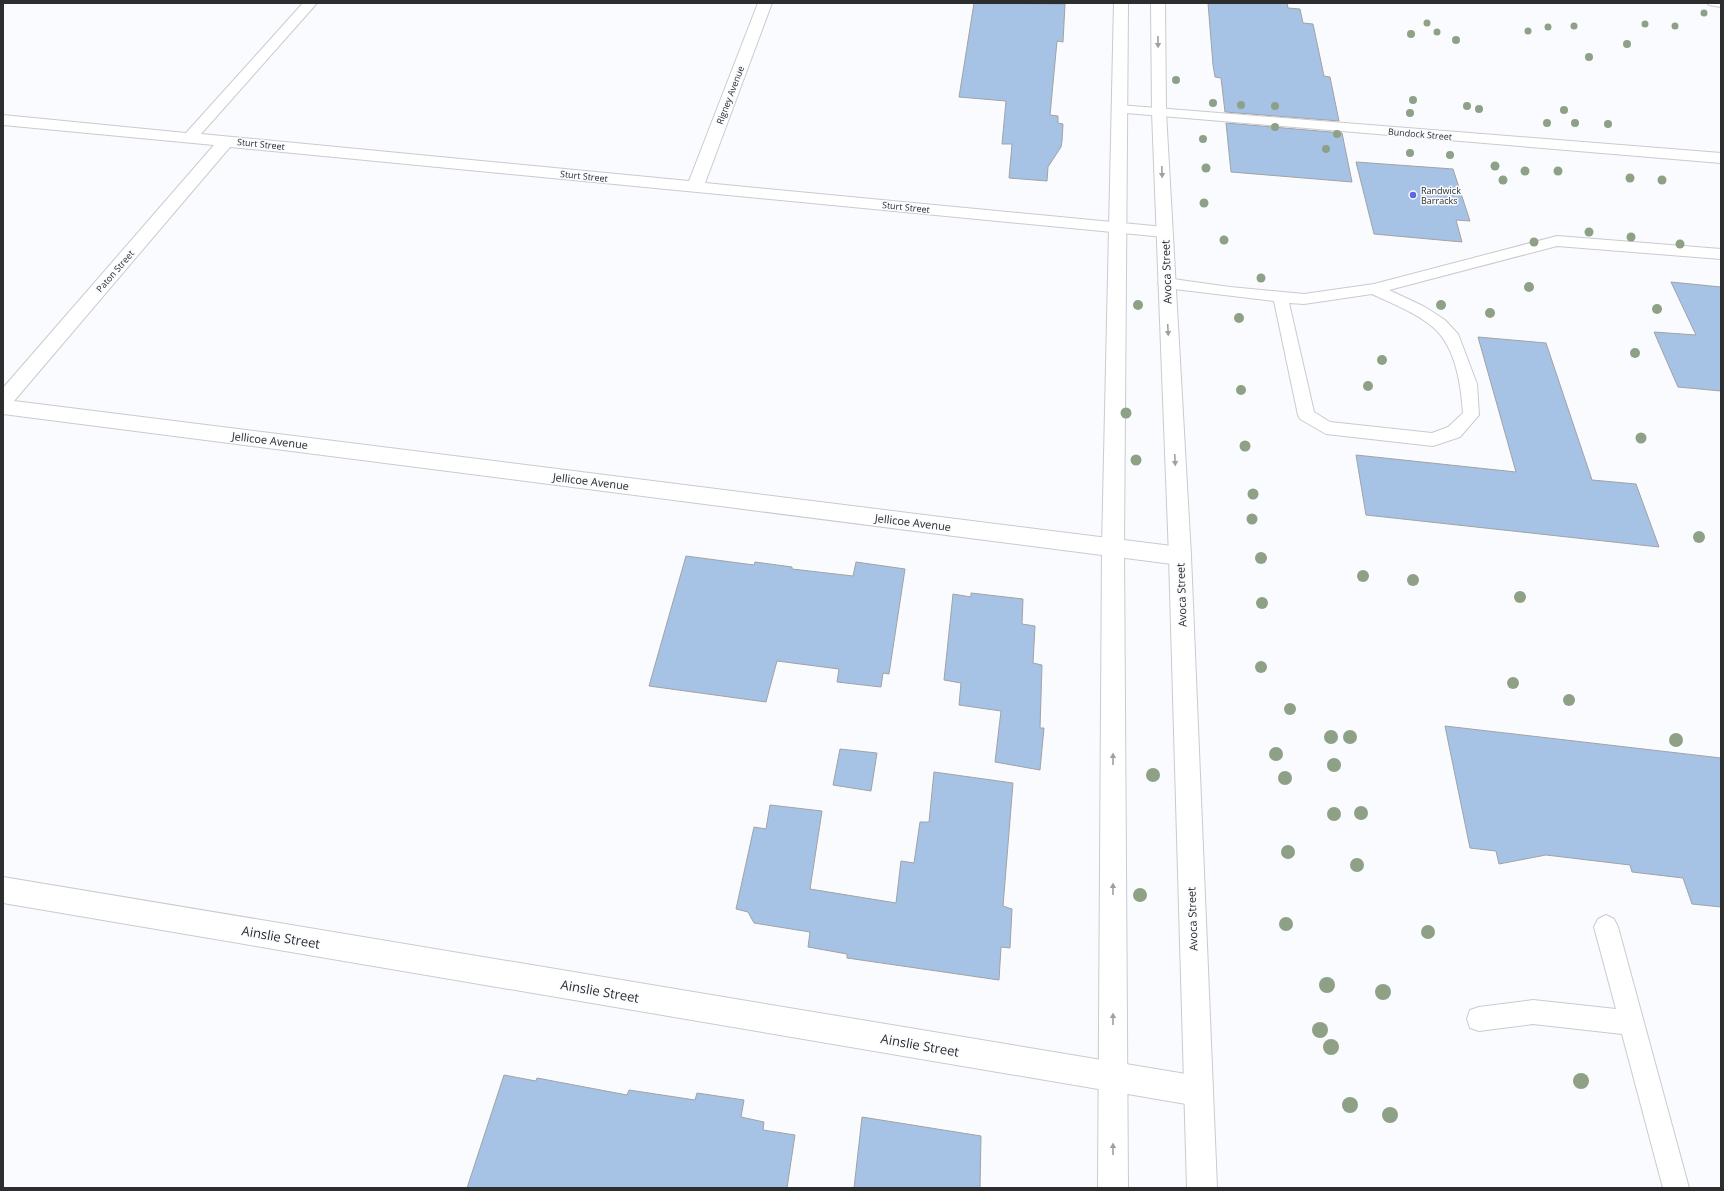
<svg xmlns="http://www.w3.org/2000/svg" width="1724" height="1191" font-family="'Open Sans',sans-serif">
<style>
.building{fill:#a6c2e5;stroke:#a1a3a5}
.lines{fill:none;stroke-linecap:round;stroke-linejoin:round}
.service-casing{stroke:#c9cbce;stroke-width:2}
.minor-casing{stroke:#c9cbce;stroke-width:2}
.primary-casing{stroke:#c9cbce;stroke-width:2}
.service{fill:#fff;fill-rule:evenodd}
.minor{fill:#fff;fill-rule:evenodd}
.primary{fill:#fff;fill-rule:evenodd}
.tree{fill:#8ea186}
.oneway{fill:#a0a0a1}
.poi-dot{fill:#5d67de;stroke:#f9fbfe;stroke-width:1.5}
.labels{text-anchor:middle;dominant-baseline:central;stroke-width:3;stroke-linejoin:round;paint-order:stroke}
.far-street-label{font-size:9px;fill:#2c2d2e;stroke:#f9fbfe}
.far-poi-label{font-size:9px;fill:#2c2d2e;stroke:#f9fbfe;text-anchor:start}
.street-label{font-size:11px;fill:#2c2d2e;stroke:#f9fbfe}
.near-street-label{font-size:13px;fill:#2c2d2e;stroke:#f9fbfe}
</style>
<rect width="100%" height="100%" fill="#f9fbfe"/>
<path class="building" d="M 974,3 L 1065,4 L 1063,42 L 1057,41 L 1050,115 L 1058,116 L 1058,123 L 1063,124 L 1062,141 L 1061,147 L 1048,167 L 1047,181 L 1009,178 L 1012,144 L 1002,144 L 1006,101 L 959,97 Z
M 1208,3 L 1287,3 L 1288,8 L 1300,9 L 1303,23 L 1313,24 L 1324,76 L 1330,77 L 1339,121 L 1225,112 L 1221,78 L 1215,77 L 1213,65 Z
M 1226,123 L 1342,133 L 1352,182 L 1231,172 Z
M 1356,162 L 1453,169 L 1470,221 L 1456,220 L 1462,242 L 1374,234 Z
M 1671,282 L 1721,287 L 1721,391 L 1678,387 L 1654,332 L 1696,335 Z
M 1478,337 L 1546,343 L 1592,480 L 1636,484 L 1659,547 L 1366,515 L 1356,455 L 1516,472 Z
M 686,556 L 754,565 L 755,562 L 792,567 L 792,569 L 853,576 L 856,562 L 905,569 L 889,674 L 883,673 L 881,687 L 837,682 L 839,669 L 777,661 L 766,702 L 649,686 Z
M 971,593 L 1023,599 L 1022,624 L 1035,626 L 1033,663 L 1042,665 L 1040,728 L 1044,728 L 1040,770 L 995,762 L 1001,711 L 959,705 L 961,683 L 944,680 L 953,594 L 971,597 Z
M 1445,726 L 1721,758 L 1721,907 L 1692,904 L 1683,878 L 1632,872 L 1630,865 L 1546,855 L 1499,864 L 1496,851 L 1470,848 Z
M 840,749 L 877,753 L 871,791 L 833,785 Z
M 934,772 L 1013,783 L 1003,906 L 1012,909 L 1010,948 L 1001,947 L 999,980 L 847,958 L 847,954 L 808,947 L 810,932 L 754,923 L 748,912 L 736,909 L 754,827 L 766,829 L 770,805 L 822,811 L 810,889 L 896,903 L 901,861 L 914,863 L 920,822 L 929,822 Z
M 504,1075 L 536,1081 L 537,1078 L 627,1095 L 629,1090 L 695,1100 L 697,1093 L 744,1100 L 741,1117 L 764,1122 L 763,1130 L 795,1135 L 787,1188 L 467,1188 Z
M 862,1117 L 981,1136 L 980,1188 L 854,1188 Z"/>
<g class="lines">
<defs>
<path id="service" d="M 1707,3 L 1721,3 L 1721,7 L 1709,5 Z
M 1557,236 L 1721,249 L 1721,259 L 1557,246 L 1389,290 L 1425,307 L 1445,320 L 1458,334 L 1477,384 L 1479,415 L 1460,437 L 1433,446 L 1326,434 L 1300,419 L 1298,415 L 1274,301 L 1166,288 L 1161,287 L 1158,283 L 1161,279 L 1166,278 L 1230,287 L 1304,294 L 1374,284 ZM 1372,294 C 1393,304 1417,313 1434,328 C 1456,348 1461,385 1463,413 L 1448,427 L 1432,433 L 1330,422 L 1314,412 L 1289,303 L 1304,304 Z
M 1606,915 L 1614,919 L 1618,927 L 1689,1188 L 1663,1188 L 1622,1034 L 1533,1024 L 1479,1031 L 1470,1028 L 1467,1019 L 1470,1010 L 1479,1007 L 1533,1000 L 1616,1009 L 1594,927 L 1598,919 Z"/>
<path id="minor" d="M 303,3 L 317,3 L 201,134 L 689,181 L 758,3 L 772,3 L 705,183 L 1164,227 L 1170,228 L 1172,232 L 1170,236 L 1164,237 L 230,147 L 14,401 L 1180,547 L 1188,550 L 1191,556 L 1188,562 L 1180,565 L 3,414 L 3,388 L 214,145 L 3,125 L 3,115 L 186,133 Z
M 1119,105 L 1721,153 L 1721,163 L 1114,112 L 1112,109 L 1114,106 Z
M 3,877 L 1198,1076 L 1208,1081 L 1213,1091 L 1208,1101 L 1198,1106 L 3,903 Z"/>
<path id="primary" d="M 1114,3 L 1128,3 L 1124,547 L 1128,1188 L 1098,1188 L 1102,547 Z
M 1151,3 L 1165,3 L 1166,112 L 1191,556 L 1217,1188 L 1187,1188 L 1169,556 L 1152,112 Z"/>
</defs>
<use href="#service" class="service-casing"/>
<use href="#minor" class="minor-casing"/>
<use href="#primary" class="primary-casing"/>
<use href="#service" class="service"/>
<use href="#minor" class="minor"/>
<use href="#primary" class="primary"/>
</g>
<g class="tree">
<circle cx="1704" cy="13" r="3.5"/>
<circle cx="1427" cy="23" r="3.5"/>
<circle cx="1645" cy="24" r="3.5"/>
<circle cx="1574" cy="26" r="3.5"/>
<circle cx="1675" cy="26" r="3.5"/>
<circle cx="1548" cy="27" r="3.5"/>
<circle cx="1528" cy="31" r="3.5"/>
<circle cx="1437" cy="32" r="3.5"/>
<circle cx="1411" cy="34" r="4"/>
<circle cx="1456" cy="40" r="4"/>
<circle cx="1627" cy="44" r="4"/>
<circle cx="1589" cy="57" r="4"/>
<circle cx="1176" cy="80" r="4"/>
<circle cx="1413" cy="100" r="4"/>
<circle cx="1213" cy="103" r="4"/>
<circle cx="1241" cy="105" r="4"/>
<circle cx="1275" cy="106" r="4"/>
<circle cx="1467" cy="106" r="4"/>
<circle cx="1479" cy="109" r="4"/>
<circle cx="1564" cy="110" r="4"/>
<circle cx="1410" cy="113" r="4"/>
<circle cx="1547" cy="123" r="4"/>
<circle cx="1575" cy="123" r="4"/>
<circle cx="1608" cy="124" r="4"/>
<circle cx="1275" cy="127" r="4"/>
<circle cx="1337" cy="134" r="4"/>
<circle cx="1203" cy="139" r="4"/>
<circle cx="1326" cy="149" r="4"/>
<circle cx="1410" cy="153" r="4"/>
<circle cx="1450" cy="155" r="4"/>
<circle cx="1495" cy="166" r="4.5"/>
<circle cx="1206" cy="168" r="4.5"/>
<circle cx="1525" cy="171" r="4.5"/>
<circle cx="1558" cy="171" r="4.5"/>
<circle cx="1630" cy="178" r="4.5"/>
<circle cx="1503" cy="180" r="4.5"/>
<circle cx="1662" cy="180" r="4.5"/>
<circle cx="1204" cy="203" r="4.5"/>
<circle cx="1589" cy="232" r="4.5"/>
<circle cx="1631" cy="237" r="4.5"/>
<circle cx="1224" cy="240" r="4.5"/>
<circle cx="1534" cy="242" r="4.5"/>
<circle cx="1680" cy="244" r="4.5"/>
<circle cx="1261" cy="278" r="4.5"/>
<circle cx="1529" cy="287" r="5"/>
<circle cx="1138" cy="305" r="5"/>
<circle cx="1441" cy="305" r="5"/>
<circle cx="1657" cy="309" r="5"/>
<circle cx="1490" cy="313" r="5"/>
<circle cx="1239" cy="318" r="5"/>
<circle cx="1635" cy="353" r="5"/>
<circle cx="1382" cy="360" r="5"/>
<circle cx="1368" cy="386" r="5"/>
<circle cx="1241" cy="390" r="5"/>
<circle cx="1126" cy="413" r="5.5"/>
<circle cx="1641" cy="438" r="5.5"/>
<circle cx="1245" cy="446" r="5.5"/>
<circle cx="1136" cy="460" r="5.5"/>
<circle cx="1253" cy="494" r="5.5"/>
<circle cx="1252" cy="519" r="5.5"/>
<circle cx="1699" cy="537" r="6"/>
<circle cx="1261" cy="558" r="6"/>
<circle cx="1363" cy="576" r="6"/>
<circle cx="1413" cy="580" r="6"/>
<circle cx="1520" cy="597" r="6"/>
<circle cx="1262" cy="603" r="6"/>
<circle cx="1261" cy="667" r="6"/>
<circle cx="1513" cy="683" r="6"/>
<circle cx="1569" cy="700" r="6"/>
<circle cx="1290" cy="709" r="6"/>
<circle cx="1331" cy="737" r="7"/>
<circle cx="1350" cy="737" r="7"/>
<circle cx="1676" cy="740" r="7"/>
<circle cx="1276" cy="754" r="7"/>
<circle cx="1334" cy="765" r="7"/>
<circle cx="1153" cy="775" r="7"/>
<circle cx="1285" cy="778" r="7"/>
<circle cx="1361" cy="813" r="7"/>
<circle cx="1334" cy="814" r="7"/>
<circle cx="1288" cy="852" r="7"/>
<circle cx="1357" cy="865" r="7"/>
<circle cx="1140" cy="895" r="7"/>
<circle cx="1286" cy="924" r="7"/>
<circle cx="1428" cy="932" r="7"/>
<circle cx="1327" cy="985" r="8"/>
<circle cx="1383" cy="992" r="8"/>
<circle cx="1320" cy="1030" r="8"/>
<circle cx="1331" cy="1047" r="8"/>
<circle cx="1581" cy="1081" r="8"/>
<circle cx="1350" cy="1105" r="8"/>
<circle cx="1390" cy="1115" r="8"/>
</g>
<defs><path id="oneway-solid" d="M-6-.8H1V-3.2L6.5 0L1 3.2V.8H-6Z"/></defs>
<g class="oneway">
<use href="#oneway-solid" transform="translate(1158 42) rotate(89)"/>
<use href="#oneway-solid" transform="translate(1162 172) rotate(88)"/>
<use href="#oneway-solid" transform="translate(1168 330) rotate(87)"/>
<use href="#oneway-solid" transform="translate(1175 460) rotate(87)"/>
<use href="#oneway-solid" transform="translate(1113 759) rotate(-90)"/>
<use href="#oneway-solid" transform="translate(1113 889) rotate(-90)"/>
<use href="#oneway-solid" transform="translate(1113 1019) rotate(-90)"/>
<use href="#oneway-solid" transform="translate(1113 1149) rotate(-90)"/>
</g>
<circle class="poi-dot" cx="1413" cy="195" r="4"/>
<g class="labels">
<g class="far-street-label">
<text transform="translate(730 95) rotate(-69)">Rigney Avenue</text>
<text transform="translate(1420 134) rotate(5)">Bundock Street</text>
<text transform="translate(261 144) rotate(6)">Sturt Street</text>
<text transform="translate(584 176) rotate(6)">Sturt Street</text>
<text transform="translate(906 207) rotate(6)">Sturt Street</text>
<text transform="translate(115 271) rotate(-49)">Paton Street</text>
</g>
<g class="far-poi-label">
<text x="1421" y="190">Randwick<tspan x="1421" dy="10">Barracks</tspan></text>
</g>
<g class="street-label">
<text transform="translate(1166 272) rotate(-92)">Avoca Street</text>
<text transform="translate(270 440) rotate(7)">Jellicoe Avenue</text>
<text transform="translate(591 481) rotate(7)">Jellicoe Avenue</text>
<text transform="translate(913 522) rotate(7)">Jellicoe Avenue</text>
<text transform="translate(1181 595) rotate(-92)">Avoca Street</text>
<text transform="translate(1192 919) rotate(-92)">Avoca Street</text>
</g>
<g class="near-street-label">
<text transform="translate(281 937) rotate(10)">Ainslie Street</text>
<text transform="translate(600 991) rotate(10)">Ainslie Street</text>
<text transform="translate(920 1045) rotate(10)">Ainslie Street</text>
</g>
</g>
<rect width="1724" height="1191" fill="none" stroke="#2c2d2e" stroke-width="8"/>
</svg>
